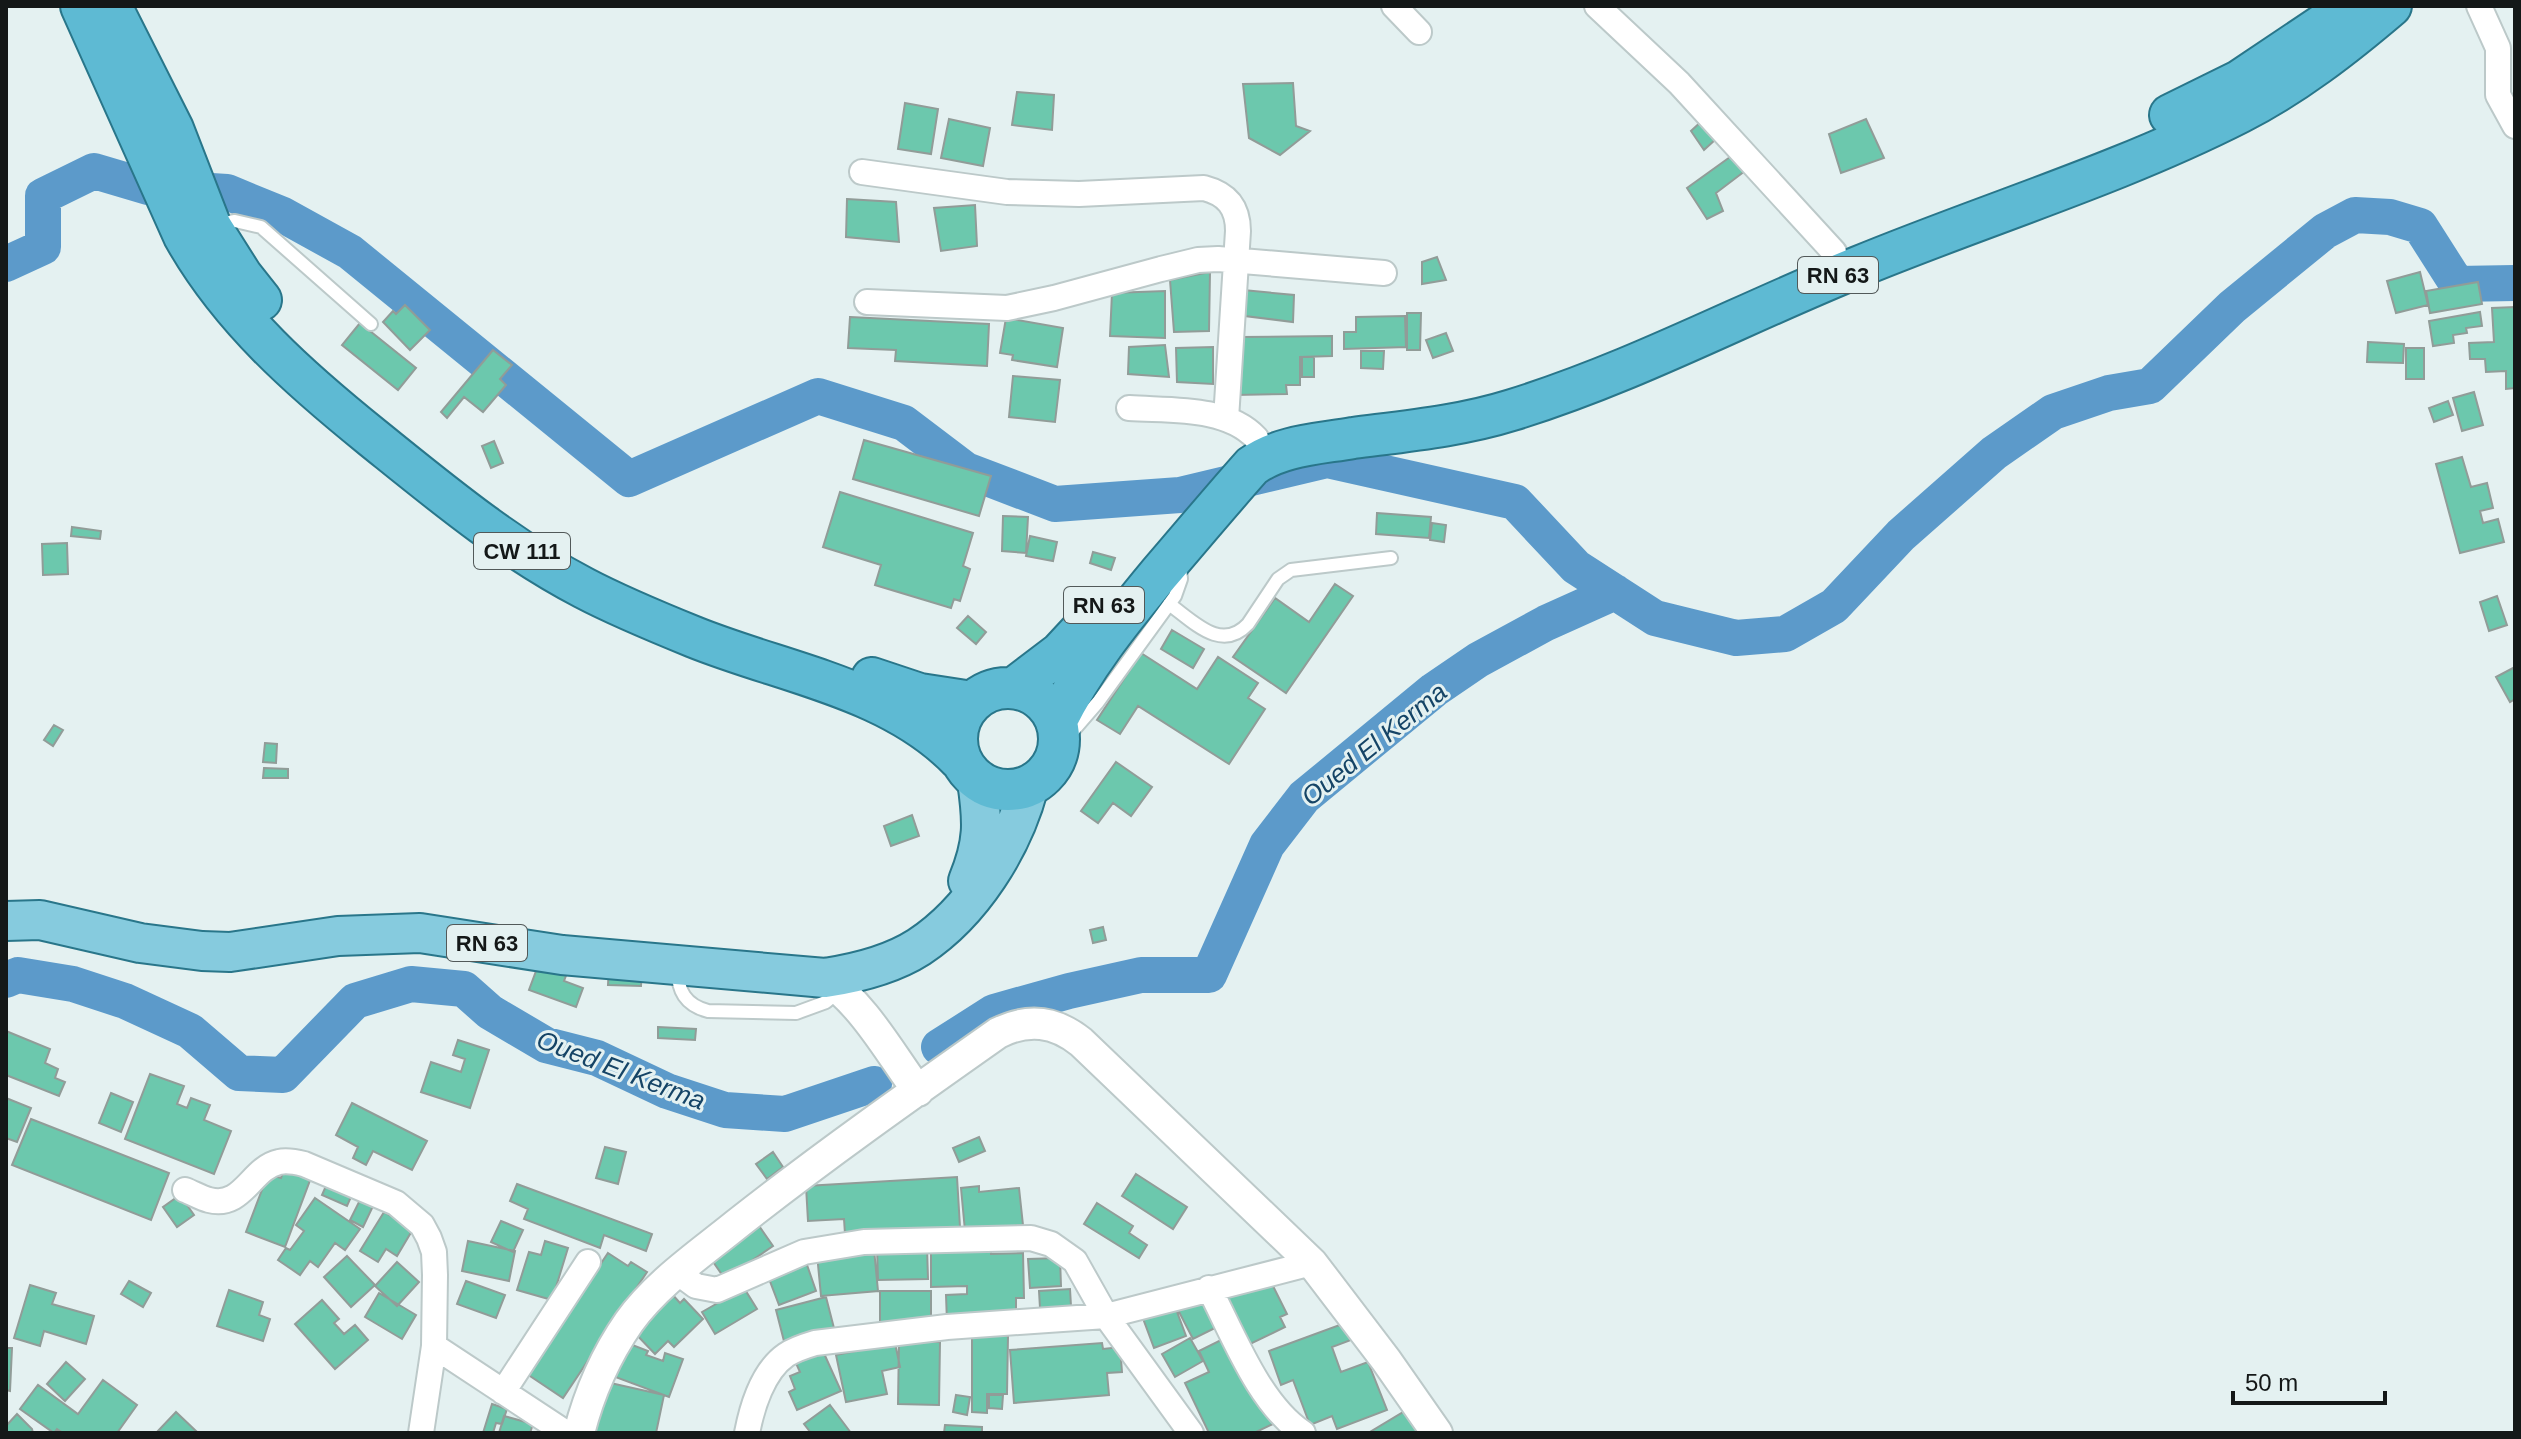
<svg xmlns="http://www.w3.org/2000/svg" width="2521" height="1439" font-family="Arial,sans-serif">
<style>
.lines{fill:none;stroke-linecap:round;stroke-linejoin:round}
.river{stroke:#5c9aca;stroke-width:36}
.building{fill:#6cc8ad;stroke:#919c98;stroke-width:2}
.service-casing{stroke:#bcc9c9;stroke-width:16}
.minor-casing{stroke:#bcc9c9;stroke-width:28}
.tertiary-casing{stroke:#bcc9c9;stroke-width:34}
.primary-casing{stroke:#29768a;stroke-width:42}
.trunk-casing{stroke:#29768a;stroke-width:44}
.service{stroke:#fff;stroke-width:12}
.minor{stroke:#fff;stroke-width:24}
.tertiary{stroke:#fff;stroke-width:30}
.primary{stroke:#86cbde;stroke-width:38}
.trunk{stroke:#5ebad3;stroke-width:40}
.labels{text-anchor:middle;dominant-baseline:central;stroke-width:6;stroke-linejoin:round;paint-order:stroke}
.shield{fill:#e4f1f1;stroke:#525959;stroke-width:2}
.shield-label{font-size:22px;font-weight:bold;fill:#141818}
.water-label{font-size:26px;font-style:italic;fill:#154466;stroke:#e4f1f1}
</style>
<rect width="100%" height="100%" fill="#e4f1f1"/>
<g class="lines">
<path class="river" d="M 6,264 L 43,247 L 43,196 L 94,171 L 148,187 L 227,192 L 283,215 L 350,252 L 629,479 L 818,396 L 904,423 L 966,470 L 1055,504 L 1180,495 L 1327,460 L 1515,502 L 1576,567 L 1655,618 L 1736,638 L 1785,634 L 1834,606 L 1901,535 L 1994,453 L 2053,412 L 2109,393 L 2150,386 L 2232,307 L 2325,231 L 2355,215 L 2390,217 L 2420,226 L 2457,284 L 2515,283
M 6,980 L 18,975 L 73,984 L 125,1001 L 190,1031 L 239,1073 L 283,1075 L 355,1001 L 411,984 L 464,989 L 490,1012 L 546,1045 L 597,1058 L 667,1091 L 725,1110 L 785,1114 L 874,1084
M 939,1047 L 994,1012 L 1069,991 L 1141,975 L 1209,975 L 1267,845 L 1304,797 L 1434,690 L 1478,660 L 1546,623 L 1615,592"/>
</g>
<path class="building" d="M 1293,83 L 1296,126 L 1310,131 L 1280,155 L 1249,138 L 1243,84 Z
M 1017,92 L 1054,95 L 1052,130 L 1012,125 Z
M 905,103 L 938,109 L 931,154 L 898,149 Z
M 949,119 L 990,128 L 983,166 L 941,158 Z
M 1704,119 L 1717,138 L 1704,150 L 1691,131 Z
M 1866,119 L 1884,158 L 1841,173 L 1829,134 Z
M 1737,152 L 1745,171 L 1716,193 L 1723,211 L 1707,219 L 1687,188 Z
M 847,199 L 896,202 L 899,242 L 846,237 Z
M 975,205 L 977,246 L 941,251 L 934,208 Z
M 1437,257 L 1446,280 L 1422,284 L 1422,262 Z
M 1210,272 L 1209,331 L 1174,332 L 1170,280 Z
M 2420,272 L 2428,305 L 2396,313 L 2387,281 Z
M 2478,282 L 2482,304 L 2430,313 L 2426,291 Z
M 1243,290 L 1294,295 L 1293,322 L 1245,316 Z
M 1165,291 L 1165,338 L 1110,336 L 1112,293 Z
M 405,305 L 430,330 L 410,350 L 383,322 L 393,311 L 396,314 Z
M 2515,307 L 2515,388 L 2506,389 L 2506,371 L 2486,372 L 2485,359 L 2470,359 L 2469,343 L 2494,342 L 2492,308 Z
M 2480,312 L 2482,326 L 2466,328 L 2467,333 L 2453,335 L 2454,343 L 2433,346 L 2429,321 Z
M 1407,313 L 1421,313 L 1420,350 L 1407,350 Z
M 1405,316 L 1406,347 L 1344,349 L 1344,332 L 1356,332 L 1356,317 Z
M 850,317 L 989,324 L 987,366 L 895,361 L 896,350 L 848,348 Z
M 1006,318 L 1063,328 L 1057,367 L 1012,360 L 1013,355 L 1000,353 Z
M 360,323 L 416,368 L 398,390 L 342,345 Z
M 1446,333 L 1453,351 L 1433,358 L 1426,340 Z
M 1332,336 L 1332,356 L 1300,357 L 1300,385 L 1286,385 L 1287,394 L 1235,395 L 1241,337 Z
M 2368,342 L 2404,344 L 2403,363 L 2367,362 Z
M 1165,345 L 1169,377 L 1128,374 L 1129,347 Z
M 1213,347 L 1213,384 L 1177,382 L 1176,348 Z
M 2406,348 L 2424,348 L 2424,379 L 2406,379 Z
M 493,350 L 512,365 L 500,379 L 506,385 L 483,412 L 464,397 L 447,418 L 441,412 Z
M 1361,351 L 1384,351 L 1383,369 L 1361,368 Z
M 1302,357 L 1314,357 L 1314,377 L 1302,377 Z
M 1013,376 L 1060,380 L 1055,422 L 1009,417 Z
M 2474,392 L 2483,425 L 2462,431 L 2453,398 Z
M 2448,401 L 2453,415 L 2434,422 L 2429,408 Z
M 864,440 L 991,476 L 979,516 L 853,479 Z
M 494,441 L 503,463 L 491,468 L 482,446 Z
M 2462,457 L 2471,487 L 2487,483 L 2493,508 L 2480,511 L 2483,523 L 2498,519 L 2504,542 L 2460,553 L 2436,464 Z
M 840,492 L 973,533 L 963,566 L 970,569 L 960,601 L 954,599 L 951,608 L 875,585 L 881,565 L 823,547 Z
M 1377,513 L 1431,517 L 1429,538 L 1376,534 Z
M 1003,516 L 1028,517 L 1026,553 L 1002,551 Z
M 1432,523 L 1446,525 L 1444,542 L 1430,540 Z
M 72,527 L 101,531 L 100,539 L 71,536 Z
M 1030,536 L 1057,542 L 1053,561 L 1026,556 Z
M 67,543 L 68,574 L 43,575 L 42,544 Z
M 1093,552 L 1115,558 L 1111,570 L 1090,563 Z
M 1335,584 L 1353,596 L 1286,693 L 1233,657 L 1275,598 L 1309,622 Z
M 2497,596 L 2507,625 L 2489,631 L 2480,602 Z
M 968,616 L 986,632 L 976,644 L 957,628 Z
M 1172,630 L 1204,649 L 1193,668 L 1161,649 Z
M 1141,653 L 1197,689 L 1218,657 L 1258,683 L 1248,698 L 1265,709 L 1229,764 L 1138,706 L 1120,734 L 1097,720 Z
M 2515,667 L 2515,699 L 2510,702 L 2496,677 Z
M 54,725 L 63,730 L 53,746 L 44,740 Z
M 265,743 L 277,744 L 276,763 L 263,762 Z
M 1116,762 L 1152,787 L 1131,816 L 1113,803 L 1098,823 L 1081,811 Z
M 264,768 L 288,769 L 288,778 L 263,778 Z
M 912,815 L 919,836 L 891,846 L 884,826 Z
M 1103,927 L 1106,940 L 1093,943 L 1090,930 Z
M 542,955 L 570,965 L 564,981 L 583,988 L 576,1007 L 529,990 Z
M 609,966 L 642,968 L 641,986 L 608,985 Z
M 658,1027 L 696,1029 L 695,1040 L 658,1038 Z
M 6,1031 L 50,1049 L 45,1063 L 58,1069 L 55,1078 L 65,1082 L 59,1096 L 6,1075 Z
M 458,1040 L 489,1050 L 470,1108 L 421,1092 L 431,1062 L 461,1072 L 465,1059 L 453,1055 Z
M 150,1074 L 184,1086 L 177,1104 L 187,1108 L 191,1098 L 210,1105 L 204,1120 L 231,1131 L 214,1174 L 125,1139 Z
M 111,1093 L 133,1102 L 121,1132 L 99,1123 Z
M 6,1098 L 31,1108 L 17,1142 L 6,1138 Z
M 352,1103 L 427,1141 L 412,1170 L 373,1151 L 366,1165 L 353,1158 L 358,1147 L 336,1135 Z
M 31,1119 L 169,1173 L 151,1220 L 12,1165 Z
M 979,1137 L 985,1151 L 959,1162 L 953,1148 Z
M 605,1147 L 626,1152 L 618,1184 L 596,1178 Z
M 773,1152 L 783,1167 L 767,1179 L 756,1164 Z
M 286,1165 L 312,1175 L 285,1247 L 246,1232 L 268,1174 L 281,1178 Z
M 1136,1174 L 1187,1207 L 1173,1229 L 1122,1196 Z
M 957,1177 L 960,1227 L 845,1234 L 844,1219 L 808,1221 L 806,1186 Z
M 329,1179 L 354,1190 L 347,1206 L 322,1195 Z
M 517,1184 L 652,1234 L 646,1251 L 604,1235 L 600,1248 L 524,1219 L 528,1209 L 510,1201 Z
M 979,1186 L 979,1192 L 1019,1188 L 1023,1225 L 965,1231 L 961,1188 Z
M 180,1195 L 194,1215 L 177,1227 L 163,1207 Z
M 315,1198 L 360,1229 L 345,1250 L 335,1243 L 318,1267 L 310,1261 L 300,1275 L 278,1260 L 286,1248 L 290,1250 L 304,1231 L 296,1225 Z
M 361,1198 L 374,1204 L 363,1227 L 350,1220 Z
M 1097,1203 L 1133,1226 L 1129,1233 L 1147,1245 L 1139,1258 L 1084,1224 Z
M 384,1212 L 413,1229 L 397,1256 L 386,1249 L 378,1262 L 360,1251 Z
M 501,1221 L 523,1230 L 513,1252 L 491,1242 Z
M 757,1223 L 773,1246 L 725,1279 L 709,1256 Z
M 468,1241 L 515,1251 L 509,1281 L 462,1271 Z
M 545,1241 L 568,1248 L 552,1300 L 517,1290 L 529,1252 L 541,1255 Z
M 927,1247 L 928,1279 L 878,1280 L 877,1248 Z
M 874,1249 L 878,1291 L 821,1296 L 817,1254 Z
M 991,1249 L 991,1254 L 1023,1253 L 1024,1298 L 1016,1298 L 1016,1310 L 998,1311 L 999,1320 L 947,1322 L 946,1295 L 967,1294 L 967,1286 L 931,1287 L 931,1250 Z
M 608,1253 L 628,1266 L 631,1262 L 647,1272 L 563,1398 L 527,1374 Z
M 347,1256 L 375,1285 L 351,1307 L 324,1277 Z
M 1060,1258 L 1061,1286 L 1030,1288 L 1028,1259 Z
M 397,1262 L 419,1282 L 397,1306 L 375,1286 Z
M 806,1262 L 816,1291 L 779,1305 L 768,1276 Z
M 1269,1278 L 1287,1314 L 1280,1317 L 1285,1327 L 1248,1345 L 1222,1293 Z
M 129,1281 L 151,1293 L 143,1307 L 121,1294 Z
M 466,1281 L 505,1295 L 496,1318 L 457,1304 Z
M 30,1285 L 56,1293 L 52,1304 L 94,1316 L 86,1344 L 44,1331 L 40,1346 L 14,1338 Z
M 744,1288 L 757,1309 L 715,1334 L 702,1312 Z
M 1070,1289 L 1071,1306 L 1040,1308 L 1039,1291 Z
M 229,1290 L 263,1302 L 259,1315 L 270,1319 L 263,1341 L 217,1326 Z
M 880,1291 L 931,1291 L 931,1326 L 880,1325 Z
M 379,1293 L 416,1315 L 402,1339 L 365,1317 Z
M 671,1293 L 680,1303 L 684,1299 L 703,1319 L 674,1347 L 668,1341 L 655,1354 L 632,1330 Z
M 1204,1295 L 1219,1326 L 1193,1339 L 1177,1308 Z
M 826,1297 L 835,1332 L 785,1345 L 776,1310 Z
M 322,1300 L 339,1319 L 334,1323 L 344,1334 L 355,1325 L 368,1340 L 335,1369 L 295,1324 Z
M 1173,1301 L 1186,1336 L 1154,1348 L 1141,1313 Z
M 1345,1323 L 1351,1340 L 1332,1347 L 1341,1372 L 1368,1362 L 1387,1410 L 1337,1429 L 1332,1416 L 1310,1425 L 1293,1380 L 1281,1385 L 1269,1351 Z
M 972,1336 L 1008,1336 L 1007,1394 L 987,1394 L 987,1413 L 972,1412 Z
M 1229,1336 L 1273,1424 L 1254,1433 L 1209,1433 L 1185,1383 L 1209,1372 L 1199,1351 Z
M 1190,1338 L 1203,1361 L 1175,1377 L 1162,1354 Z
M 622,1341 L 648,1351 L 646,1355 L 663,1361 L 665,1353 L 683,1359 L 669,1397 L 610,1375 Z
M 899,1342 L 940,1342 L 939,1405 L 898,1404 Z
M 895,1343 L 900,1367 L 882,1371 L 887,1394 L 846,1402 L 836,1355 Z
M 1102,1343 L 1103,1349 L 1120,1347 L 1122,1372 L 1107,1373 L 1109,1395 L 1014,1403 L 1010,1350 Z
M 6,1348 L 12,1348 L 10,1391 L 6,1390 Z
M 822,1349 L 841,1391 L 797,1410 L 789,1392 L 795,1389 L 790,1376 L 800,1372 L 795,1361 Z
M 66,1362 L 85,1379 L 65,1401 L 47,1384 Z
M 103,1380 L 137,1405 L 117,1433 L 63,1433 L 57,1429 L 54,1433 L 20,1409 L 38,1385 L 78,1414 Z
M 606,1382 L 664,1395 L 656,1433 L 594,1433 Z
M 956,1395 L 970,1397 L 967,1415 L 953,1412 Z
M 989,1395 L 1003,1395 L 1002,1409 L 989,1408 Z
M 492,1404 L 507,1409 L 502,1424 L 496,1423 L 493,1433 L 483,1433 Z
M 830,1405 L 851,1433 L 811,1433 L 804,1424 Z
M 1405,1411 L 1417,1432 L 1371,1433 L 1370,1432 Z
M 176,1412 L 197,1432 L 197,1433 L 156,1433 Z
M 17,1414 L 32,1429 L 33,1433 L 6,1433 L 6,1426 Z
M 504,1416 L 533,1424 L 530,1433 L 499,1433 Z
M 945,1425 L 982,1427 L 982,1433 L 944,1433 Z"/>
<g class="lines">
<defs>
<path id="service" d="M 218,224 L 235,221 L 261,227 L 371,324
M 1169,604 C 1193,621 1221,653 1248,624 L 1278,579 L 1291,570 L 1391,558
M 1059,747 L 1098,702 L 1175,596 L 1181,579 L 1180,564
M 677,968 C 678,991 685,1005 708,1011 L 796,1013 L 826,1002 L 840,990"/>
<path id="minor" d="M 1394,6 L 1419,32
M 1597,6 L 1679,83 L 1834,252
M 2479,6 L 2498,48 L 2498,95 L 2515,126
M 862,172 L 1007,192 L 1079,194 L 1204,188 C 1227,194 1238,207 1238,231 L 1226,419
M 867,302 L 1007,308 L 1054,298 L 1161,269 L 1198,260 L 1218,259 L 1384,273
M 1129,408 C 1170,411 1226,406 1256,438
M 185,1190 C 193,1193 201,1198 209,1200 C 243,1209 251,1168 279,1162 C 287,1160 296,1162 304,1164 L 396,1203 L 422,1225 L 429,1238 L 434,1252 L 435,1275 L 434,1346 L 421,1433
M 677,1272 L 696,1286 L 717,1290 L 804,1252 L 864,1242 L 1031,1238 L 1051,1244 L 1075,1261 L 1106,1316 L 1191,1433
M 1209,1288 C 1233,1334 1259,1404 1303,1433
M 434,1346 L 566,1433
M 503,1392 L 588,1262
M 747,1433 C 752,1407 763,1371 786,1355 C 795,1349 805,1346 815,1343 L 947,1327 L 1106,1316 L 1312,1263"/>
<path id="tertiary" d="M 825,978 C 864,1005 890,1053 918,1091
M 579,1433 C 589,1394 606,1355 629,1322 C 657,1283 700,1254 737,1224 C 822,1157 910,1095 998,1033 C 1028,1018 1055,1021 1081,1042 L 1312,1263 L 1386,1360 L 1437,1433"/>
<path id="primary" d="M 968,881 C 984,842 983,822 977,781
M 6,921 L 40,920 L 140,943 L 202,951 L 230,952 L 338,936 L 420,933 L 562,955 L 825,978 C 858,973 891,965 919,947 C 972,912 1013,847 1029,786"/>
<path id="trunk" d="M 81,6 L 184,236 C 230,318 301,380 373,438 C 440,492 507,548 584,588 C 620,607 657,622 694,637 C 783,673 891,688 960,760
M 111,6 L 173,129 L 211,227 L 242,276 L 261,300
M 2170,115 L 2239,81 L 2348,8
M 872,678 L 920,694 L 972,702
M957 739a51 51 0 1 1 102 0a51 51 0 1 1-102 0Z
M 1014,688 L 1060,653 L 1099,611
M 1056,722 C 1083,667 1120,621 1159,574 C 1190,538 1220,502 1252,466 C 1281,445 1319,444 1353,438 C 1407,431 1461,426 1512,410 C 1632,373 1742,314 1858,267 C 1984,215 2117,175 2239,113 C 2294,85 2344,46 2391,6"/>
</defs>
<use href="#service" class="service-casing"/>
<use href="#minor" class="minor-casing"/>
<use href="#tertiary" class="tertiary-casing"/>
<use href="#primary" class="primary-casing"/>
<use href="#trunk" class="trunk-casing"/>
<use href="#service" class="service"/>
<use href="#minor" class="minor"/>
<use href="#tertiary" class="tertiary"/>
<use href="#primary" class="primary"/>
<use href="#trunk" class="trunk"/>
</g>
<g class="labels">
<g class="shield">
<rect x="1798" y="257" width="80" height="36" rx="6"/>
<rect x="474" y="533" width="96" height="36" rx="6"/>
<rect x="1064" y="587" width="80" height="36" rx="6"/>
<rect x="447" y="925" width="80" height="36" rx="6"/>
</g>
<g class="shield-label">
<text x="1838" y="275">RN 63</text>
<text x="522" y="551">CW 111</text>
<text x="1104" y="605">RN 63</text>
<text x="487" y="943">RN 63</text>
</g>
<g class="water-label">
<text transform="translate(1374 744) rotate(-39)">Oued El Kerma</text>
<text transform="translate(621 1070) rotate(21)">Oued El Kerma</text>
</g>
</g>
<rect width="2521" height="1439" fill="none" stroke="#141818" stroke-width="16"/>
<path d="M2233 1391v12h152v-12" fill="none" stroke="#141818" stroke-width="4"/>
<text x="2245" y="1391" font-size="24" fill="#141818" stroke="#e4f1f1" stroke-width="6" paint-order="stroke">50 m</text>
</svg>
